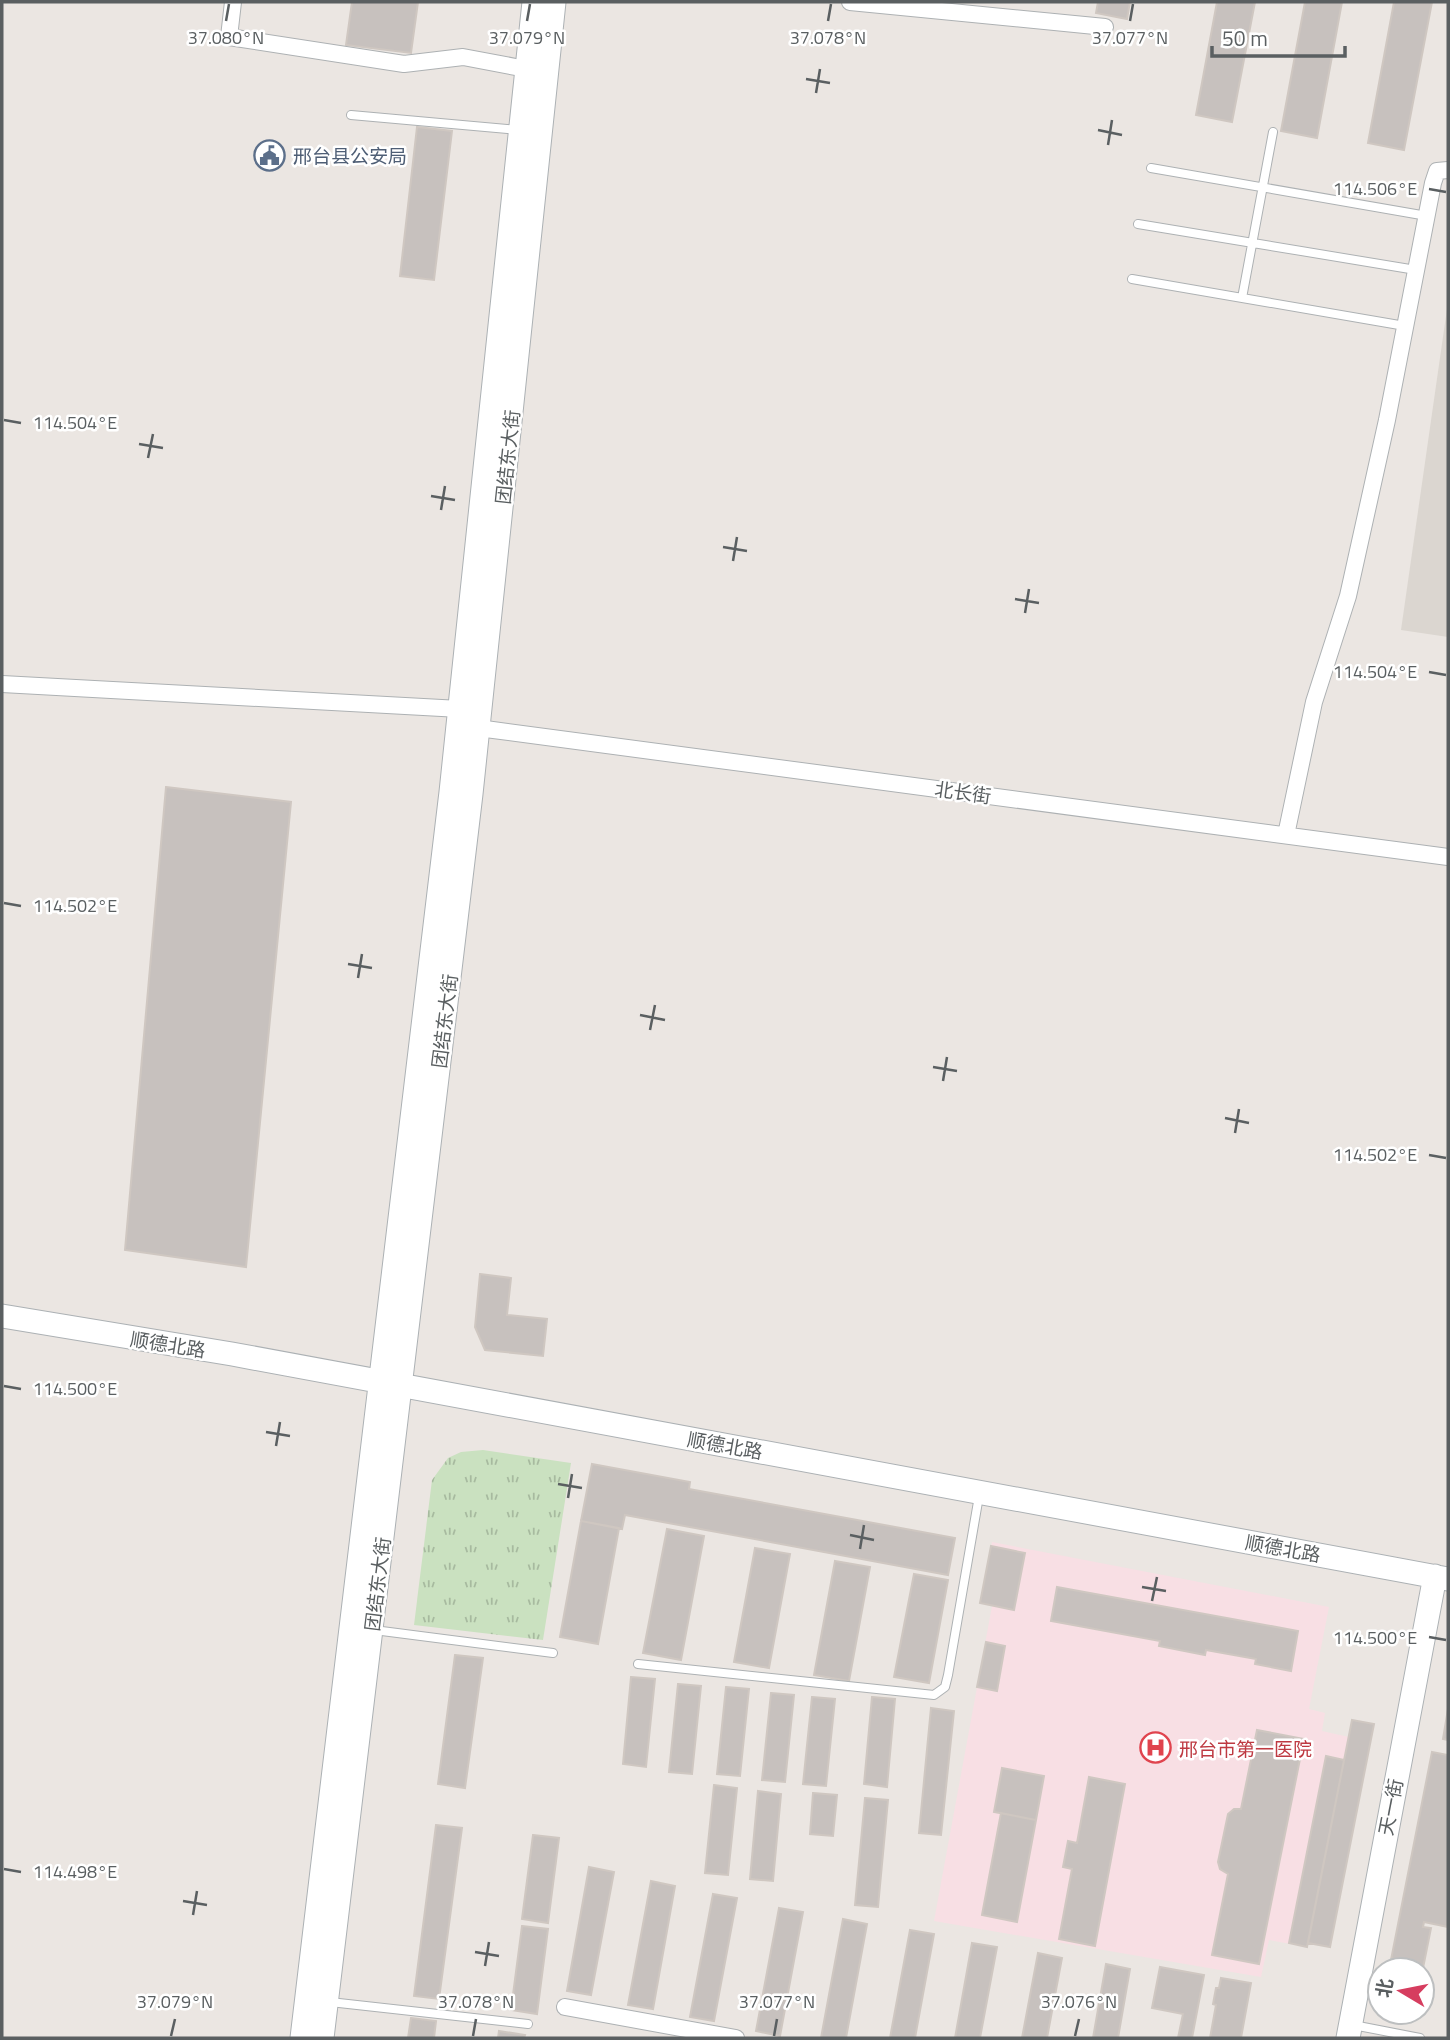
<svg xmlns="http://www.w3.org/2000/svg" width="1450" height="2040" font-family="'Titillium Web','Noto Sans SC',sans-serif">
<style>
.education{fill:#dbd6d0}
.medical{fill:#f8dfe4}
.park{fill:url(#park-tufts)}
.building{fill:#c7c1be;stroke:#cfc7c1;stroke-width:2}
.lines{fill:none;stroke-linecap:round;stroke-linejoin:round}
.lane-casing{stroke:#adb1b3;stroke-width:10}
.street-casing{stroke:#adb1b3;stroke-width:18}
.secondary-casing{stroke:#acb1b4;stroke-width:25}
.lane{stroke:#fff;stroke-width:8}
.street{stroke:#fff;stroke-width:16}
.secondary{stroke:#fff;stroke-width:23}
.ticks{fill:none;stroke:#5a5f61;stroke-width:2.5}
.labels{text-anchor:middle;dominant-baseline:central;stroke-width:5;stroke-linejoin:round;paint-order:stroke}
.service-label{font-size:19px;fill:#4e5e75;stroke:#fff;text-anchor:start}
.street-label{font-size:19px;fill:#5a5f61;stroke:#fff}
.health-label{font-size:19px;fill:#be3a42;stroke:#fff;text-anchor:start}
.ticks-label{font-size:18px;text-anchor:middle;fill:#5a5f61;stroke:#fff;stroke-width:5;stroke-linejoin:round;paint-order:stroke}
</style>
<defs>
<pattern id="park-tufts" width="24" height="20" patternUnits="userSpaceOnUse" patternTransform="scale(1.75)"><rect width="24" height="20" fill="#cae1c0"/><path d="M3 7l-1-3M5 7V3M7 7l1-3M15 17l-1-3M17 17v-4M19 17l1-3" fill="none" stroke="#a7ba9f"/></pattern>
</defs>
<rect width="100%" height="100%" fill="#ebe6e2"/>
<path class="education" d="M 1448,302 L 1448,637 L 1401,630 Z"/>
<path class="medical" d="M 992,1542 L 1329,1607 L 1309,1709 L 1325,1713 L 1322,1731 L 1349,1737 L 1307,1947 L 1269,1940 L 1261,1977 L 934,1921 L 992,1606 L 980,1603 Z"/>
<path class="park" d="M 483,1450 L 571,1463 L 543,1640 L 414,1625 L 432,1480 L 448,1458 L 461,1452 Z"/>
<path class="building" d="M 352,2 L 418,2 L 411,53 L 346,45 Z
M 1098,2 L 1130,2 L 1127,19 L 1096,13 Z
M 1217,2 L 1255,2 L 1232,122 L 1196,115 Z
M 1305,2 L 1342,2 L 1317,138 L 1281,131 Z
M 1394,2 L 1432,2 L 1404,150 L 1368,143 Z
M 417,127 L 452,131 L 434,280 L 400,276 Z
M 166,787 L 291,802 L 246,1267 L 125,1250 Z
M 480,1274 L 511,1278 L 507,1315 L 547,1319 L 543,1356 L 485,1350 L 475,1327 Z
M 592,1464 L 690,1482 L 689,1489 L 955,1538 L 948,1575 L 625,1515 L 622,1529 L 581,1521 Z
M 581,1521 L 619,1528 L 598,1644 L 560,1637 Z
M 667,1529 L 704,1536 L 681,1660 L 643,1653 Z
M 991,1546 L 1025,1553 L 1014,1610 L 980,1603 Z
M 755,1548 L 790,1554 L 769,1668 L 734,1662 Z
M 835,1561 L 870,1567 L 849,1681 L 814,1675 Z
M 914,1574 L 948,1580 L 929,1683 L 894,1677 Z
M 1057,1587 L 1298,1631 L 1291,1671 L 1255,1664 L 1256,1659 L 1206,1650 L 1205,1655 L 1159,1646 L 1160,1641 L 1051,1621 Z
M 986,1642 L 1005,1646 L 997,1691 L 977,1687 Z
M 455,1655 L 483,1658 L 465,1788 L 438,1784 Z
M 631,1677 L 655,1679 L 646,1767 L 623,1764 Z
M 678,1684 L 701,1686 L 692,1774 L 669,1772 Z
M 726,1687 L 749,1689 L 740,1776 L 717,1774 Z
M 771,1693 L 794,1695 L 785,1782 L 762,1780 Z
M 812,1697 L 835,1699 L 826,1786 L 803,1784 Z
M 872,1697 L 895,1699 L 887,1787 L 864,1784 Z
M 931,1708 L 954,1711 L 941,1835 L 919,1833 Z
M 1448,1709 L 1448,1740 L 1443,1739 Z
M 1352,1720 L 1374,1724 L 1330,1947 L 1308,1943 Z
M 1257,1730 L 1304,1739 L 1259,1964 L 1212,1955 L 1228,1874 L 1220,1869 L 1218,1862 L 1228,1814 L 1234,1809 L 1241,1809 Z
M 1432,1752 L 1448,1755 L 1448,1927 L 1424,1922 L 1423,1927 L 1431,1928 L 1422,1973 L 1422,1970 L 1389,1970 Z
M 1326,1756 L 1344,1760 L 1307,1947 L 1289,1943 Z
M 1002,1768 L 1044,1776 L 1036,1820 L 994,1812 Z
M 1089,1777 L 1125,1784 L 1095,1946 L 1059,1939 L 1072,1869 L 1063,1867 L 1068,1841 L 1077,1843 Z
M 714,1785 L 737,1788 L 728,1875 L 705,1873 Z
M 758,1791 L 781,1794 L 773,1881 L 750,1879 Z
M 813,1793 L 837,1795 L 833,1836 L 810,1834 Z
M 865,1798 L 888,1800 L 878,1907 L 855,1905 Z
M 1001,1813 L 1036,1820 L 1017,1922 L 982,1915 Z
M 436,1825 L 462,1828 L 439,1999 L 414,1996 Z
M 533,1835 L 559,1838 L 548,1923 L 522,1919 Z
M 589,1867 L 614,1872 L 591,1995 L 567,1991 Z
M 651,1881 L 675,1886 L 653,2009 L 628,2005 Z
M 713,1894 L 737,1898 L 714,2021 L 690,2017 Z
M 779,1908 L 803,1912 L 780,2036 L 756,2031 Z
M 843,1919 L 867,1924 L 846,2038 L 821,2038 Z
M 522,1926 L 548,1929 L 537,2014 L 511,2010 Z
M 910,1930 L 934,1934 L 915,2038 L 890,2038 Z
M 972,1943 L 997,1947 L 980,2038 L 955,2038 Z
M 1038,1953 L 1062,1958 L 1047,2038 L 1022,2038 Z
M 1106,1964 L 1130,1969 L 1118,2038 L 1093,2038 Z
M 1160,1967 L 1204,1975 L 1192,2038 L 1178,2038 L 1183,2014 L 1152,2008 Z
M 1221,1978 L 1251,1983 L 1241,2038 L 1210,2038 L 1216,2005 L 1213,2004 L 1216,1988 L 1219,1988 Z
M 411,2018 L 436,2021 L 434,2038 L 408,2038 Z
M 499,2031 L 525,2035 L 524,2038 L 498,2038 Z"/>
<g class="lines">
<defs>
<path id="lane" d="M 351,115 L 519,130
M 1151,168 L 1427,216
M 1138,224 L 1416,270
M 1132,279 L 1405,326
M 1242,298 L 1273,132
M 374,1630 L 553,1653
M 638,1664 L 934,1695 L 945,1687 L 948,1675 L 979,1496
M 330,2002 L 528,2024
M 1353,2025 L 1420,2038"/>
<path id="street" d="M 233,2 L 229,37 L 404,64 L 463,57 L 521,68
M 850,2 L 1105,27
M 2,684 L 460,709
M 478,728 L 1448,857
M 1286,835 L 1314,702 L 1348,596 L 1387,420 L 1433,183 L 1437,171 L 1448,170
M 565,2007 L 736,2038"/>
<path id="secondary" d="M 2,1316 L 232,1354 L 1448,1579
M 302,2038 L 451,792 L 534,2
M 322,2038 L 471,794 L 554,2
M 1348,2038 L 1435,1576"/>
</defs>
<use href="#lane" class="lane-casing"/>
<use href="#street" class="street-casing"/>
<use href="#secondary" class="secondary-casing"/>
<use href="#lane" class="lane"/>
<use href="#street" class="street"/>
<use href="#secondary" class="secondary"/>
</g>
<path class="ticks" d="M 226,21 L 229,4M 527,21 L 530,4M 828,21 L 831,4M 1130,21 L 1133,4M 806,79 L 830,83M 816,93 L 820,69M 1098,130 L 1122,135M 1108,145 L 1112,120M 1429,189 L 1446,192M 4,420 L 21,423M 139,444 L 163,448M 148,458 L 153,434M 431,496 L 455,500M 441,510 L 445,486M 723,547 L 747,551M 733,561 L 737,537M 1015,599 L 1039,603M 1025,613 L 1029,589M 1429,672 L 1446,675M 4,903 L 21,906M 348,964 L 372,968M 358,978 L 362,954M 640,1015 L 665,1020M 650,1030 L 655,1005M 933,1067 L 957,1071M 943,1081 L 947,1057M 1225,1118 L 1249,1123M 1235,1133 L 1239,1109M 1429,1155 L 1446,1158M 4,1386 L 21,1389M 266,1432 L 290,1436M 276,1446 L 280,1422M 558,1484 L 582,1488M 568,1498 L 572,1474M 850,1535 L 874,1540M 860,1549 L 864,1525M 1142,1587 L 1166,1591M 1152,1601 L 1157,1577M 1429,1637 L 1446,1640M 4,1869 L 21,1872M 183,1901 L 207,1905M 193,1915 L 197,1891M 475,1952 L 499,1956M 485,1966 L 489,1942M 171,2036 L 175,2019M 473,2036 L 476,2019M 774,2036 L 777,2019M 1075,2036 L 1079,2019"/>
<defs>
<symbol id="civic-ring" viewBox="-11 -11 22 22"><circle r="9.5" fill="#fff" stroke="#5c6f8a" stroke-width="1.5"/><path d="M-.6-6.5H3V-4.5H.6V-3L4-1V1h2V6H-6V1h2V-1L-.6-3ZM-1.2 2.5V6h2.4V2.5Z" fill="#5c6f8a"/></symbol>
<symbol id="hospital-ring" viewBox="-11 -11 22 22"><circle r="9.5" fill="#fff" stroke="#e0444e" stroke-width="1.5"/><path d="M-5-5h3v3.5h4V-5h3V5h-3V1.5h-4V5h-3Z" fill="#e0444e"/></symbol>
</defs>
<g fill-rule="evenodd">
<use href="#civic-ring" x="252" y="138" width="35" height="35"/>
<use href="#hospital-ring" x="1138" y="1730" width="35" height="35"/>
</g>
<g class="labels">
<g class="service-label">
<text x="293" y="155">邢台县公安局</text>
</g>
<g class="street-label">
<text transform="translate(507 457) rotate(-84)">团结东大街</text>
<text transform="translate(963 792) rotate(8)">北长街</text>
<text transform="translate(444 1021) rotate(-83)">团结东大街</text>
<text transform="translate(168 1344) rotate(9)">顺德北路</text>
<text transform="translate(725 1445) rotate(10)">顺德北路</text>
<text transform="translate(1283 1548) rotate(10)">顺德北路</text>
<text transform="translate(377 1584) rotate(-83)">团结东大街</text>
<text transform="translate(1390 1807) rotate(-79)">天一街</text>
</g>
<g class="health-label">
<text x="1179" y="1748">邢台市第一医院</text>
</g>
</g>
<g class="ticks-label">
<text x="527" y="44">37.079°N</text>
<text x="828" y="44">37.078°N</text>
<text x="1130" y="44">37.077°N</text>
<text x="226" y="44">37.080°N</text>
<text x="1375" y="195">114.506°E</text>
<text x="75" y="429">114.504°E</text>
<text x="1375" y="678">114.504°E</text>
<text x="75" y="912">114.502°E</text>
<text x="1375" y="1161">114.502°E</text>
<text x="75" y="1395">114.500°E</text>
<text x="1375" y="1644">114.500°E</text>
<text x="75" y="1878">114.498°E</text>
<text x="175" y="2008">37.079°N</text>
<text x="476" y="2008">37.078°N</text>
<text x="777" y="2008">37.077°N</text>
<text x="1079" y="2008">37.076°N</text>
</g>
<rect width="1450" height="2040" fill="none" stroke="#5a5f61" stroke-width="7"/>
<g transform="translate(1401 1991) rotate(280)"><circle r="33" fill="#ffffff" stroke="#bdbfc0" stroke-width="2"/>
<path d="M0-5L12 26L0 18L-12 26Z" fill="#d63d5f"/>
<text y="-10" font-size="19" font-weight="bold" text-anchor="middle" fill="#5a5f61">北</text>
</g>
<path d="M1212 46v10h133v-10" fill="none" stroke="#5a5f61" stroke-width="3.5"/>
<text x="1222" y="46" font-size="21" fill="#5a5f61" stroke="#ffffff" stroke-width="5" paint-order="stroke">50 m</text>
</svg>
